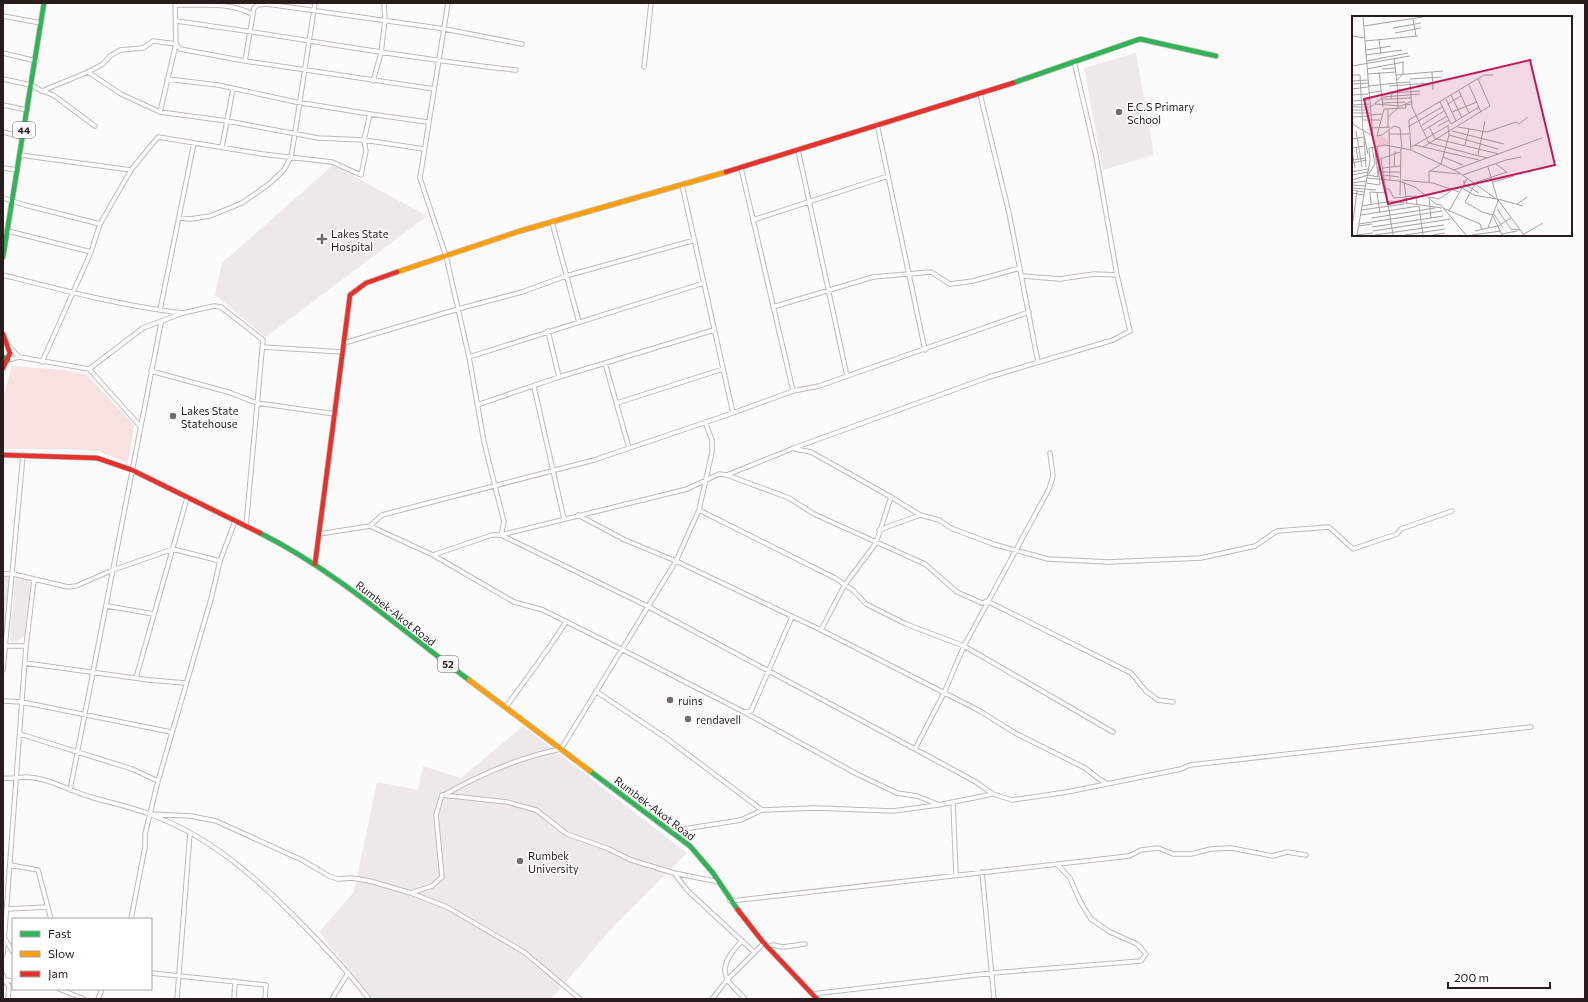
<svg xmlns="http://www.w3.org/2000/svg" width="1588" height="1002" font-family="Commissioner,sans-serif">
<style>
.built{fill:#eee9e9}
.green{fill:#f8e2e1}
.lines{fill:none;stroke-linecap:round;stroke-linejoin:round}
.street-casing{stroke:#c0b9b9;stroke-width:5.5}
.fast-casing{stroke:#c0b9b9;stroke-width:6}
.slow-casing{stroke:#c0b9b9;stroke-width:6}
.jam-casing{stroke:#c0b9b9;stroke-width:6}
.street{stroke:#fefefe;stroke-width:3.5}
.fast{stroke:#30b455;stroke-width:4.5}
.slow{stroke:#ff9f0a;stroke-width:4.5}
.jam{stroke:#e5322d;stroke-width:4.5}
.poi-dot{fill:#736a6a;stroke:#fff;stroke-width:1.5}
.labels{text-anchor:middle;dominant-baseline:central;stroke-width:3;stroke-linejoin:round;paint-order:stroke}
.shield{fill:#fff;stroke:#6a6060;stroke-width:1}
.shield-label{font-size:10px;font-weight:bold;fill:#2a1c1c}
.poi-label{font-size:11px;fill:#2a1c1c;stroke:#fff;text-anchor:start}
.street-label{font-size:11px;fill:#2a1c1c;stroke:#fff}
.inset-road{fill:none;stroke:#a7a2a2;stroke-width:1}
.view{fill:#c2185b;fill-opacity:0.15;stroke:#c2185b;stroke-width:2}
.inset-edge{fill:none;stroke:#2a1c1c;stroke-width:2}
</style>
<rect width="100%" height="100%" fill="#fbfbfb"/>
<path class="built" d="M 1136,53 L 1154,155 L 1103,170 L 1084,68 Z
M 333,165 L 427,216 L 266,337 L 215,295 L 222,263 Z
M 3,577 L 11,577 L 6,643 L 3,643 Z
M 15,579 L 31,580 L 27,633 L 17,642 L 10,641 Z
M 523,726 L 687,853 L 612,928 L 551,999 L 373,999 L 319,932 L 354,892 L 377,782 L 418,790 L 423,766 L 461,778 Z"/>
<path class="green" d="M 12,366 L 65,370 L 86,374 L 134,425 L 128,463 L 100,452 L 74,449 L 3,449 L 3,398 Z"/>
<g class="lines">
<defs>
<path id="street" d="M 448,3 L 420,178 L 446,256 L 469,357 L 484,442 L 504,522 L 501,535 L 647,606 L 915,749 L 976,782 L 993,794
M 176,5 C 201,6 228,1 252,14
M 3,16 L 41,23
M 176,21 C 289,36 402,58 516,70
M 3,53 L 36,61
M 245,61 L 434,89
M 644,67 L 651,3
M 88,72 L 121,94 L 160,112 L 227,121 L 318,138 L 364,140 L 370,114 L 427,122
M 3,79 L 31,85 L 42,91 L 88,72 L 103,64 L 110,56 L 120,50 L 143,48 L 153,41 L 176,44 L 180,49 L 245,61 L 254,8 L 258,5 L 267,4 L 445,29 L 522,44
M 167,79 L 218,85 L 296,102 L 370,114
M 373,81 L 381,53 L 385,20 L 384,3
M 43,91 L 53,95 L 95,126
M 980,94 L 1009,213 L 1038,362
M 3,105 L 27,110
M 160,112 L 176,44 L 175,3
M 877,124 L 925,350
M 3,132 L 23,137
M 222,147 L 233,89
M 798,150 L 847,376
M 20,155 L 131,170
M 3,168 L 17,170
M 741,168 L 793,391
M 682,185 L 733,413 L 793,391 L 819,386 L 1029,312
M 3,198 L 25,205 L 100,224
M 179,218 L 190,219 L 210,216 L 242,203 L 269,184 L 284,170 L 291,157 L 295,133 L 315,3
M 753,220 L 888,176
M 552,222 L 579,322
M 8,231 L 91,252
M 3,275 C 62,290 122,306 182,313
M 1022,276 L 1060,279 L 1094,274 L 1117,275
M 773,307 L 873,277 L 931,272 L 950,284 L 973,281 L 1020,268
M 160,310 L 194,143
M 548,331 L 559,377
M 344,343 L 458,309 L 522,292 L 566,276 L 695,240
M 8,345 L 19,357 L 89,369 L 143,328 L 183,313 L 214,306 L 221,307 L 263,340 L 246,526
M 262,347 L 343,352
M 469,357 L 704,283
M 8,360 L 19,357
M 42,362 L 91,252 L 100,224 L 131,170 L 158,137 L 262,154 L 332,162 L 361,175 L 366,151 L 364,140 L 424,149
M 605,363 L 629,448
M 89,369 L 140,426
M 151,371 L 228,392 L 257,403 L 335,414
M 534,387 L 564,519
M 617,403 L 723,369
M 477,405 L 559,377 L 714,330
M 795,449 L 811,452 L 891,497 L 920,515 L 939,520 L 951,528 L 993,544 L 1048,559 L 1108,562 L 1201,558 L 1255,546 L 1277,531 L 1329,527 L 1353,549 L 1397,534 L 1401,529 L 1452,511
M 727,475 L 789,498 L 814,514 L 925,564 L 957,592 L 982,603 L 987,601 L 1131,673 L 1146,691 L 1158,700 L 1173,702
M 699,510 L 835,578 L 854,591 L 866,604 L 906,624 L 964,646 L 1113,732
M 578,515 L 625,540 L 676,561 L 821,630 L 980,711 L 1015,733 L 1085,768 L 1099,779 L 1108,784
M 370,526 L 382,515 L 594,460 L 733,413
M 879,530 L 920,515
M 319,534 L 370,526 L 433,555 L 514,602 L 543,610 L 623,650 L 744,712 L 857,774 L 897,793 L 917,796 L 937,804
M 433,555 L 492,535 L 501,535 L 687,489 L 719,474 L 727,475 L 794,448 L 989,377 L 1113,340 L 1130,331 L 1117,275 L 1096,156 L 1074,61
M 3,574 L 13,574 L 68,587 L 76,586 L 113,570 L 173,549 L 220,561
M 107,606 L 154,614
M 821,630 L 844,586 L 876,543 L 891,497
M 4,646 L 26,646
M 25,663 L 149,680 L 186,683
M 3,670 L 23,455
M 136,678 L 187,498
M 597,692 L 666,738 L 762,810
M 3,701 L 22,702 L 171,732
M 506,707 C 526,679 547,652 566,622
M 744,712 L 751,711 L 792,617
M 20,734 L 132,769 L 158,781
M 915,749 L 944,693 L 964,646 L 1049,489 L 1053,476 L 1050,453
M 3,778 C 11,779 19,777 27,777 C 49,778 72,792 94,798 C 112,803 131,807 149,814 C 211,836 259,880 305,927 C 327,950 350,973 369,999
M 70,790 L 161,323
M 444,795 C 481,774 520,757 561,749 L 676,561 L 699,510 L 712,452 L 712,440 L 705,422
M 953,802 L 956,875
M 149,814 L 191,816 L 216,821 L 302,860 L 329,876 L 338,879 L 352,878 L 370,881 L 411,893 L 447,907 L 524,952 L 580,999
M 671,831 L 741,820 L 762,810 L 815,808 L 893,811 L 938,805 L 993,794 L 1012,800 L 1067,792 L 1181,769 L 1190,765 L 1531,727
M 10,865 L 38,870 L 51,919
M 982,872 L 994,999
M 674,873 L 687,890 L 754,952
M 411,893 L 432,886 L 442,877 L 436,815 L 442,795 L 507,802 L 536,810 L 567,834 L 609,849 L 631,860 L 674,873 L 719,882
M 730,901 L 1129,856 L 1141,850 L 1158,848 L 1173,854 L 1191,854 L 1211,849 L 1231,848 L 1273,856 L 1287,852 L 1306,855
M 6,909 L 47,907
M 131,919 L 145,847 L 145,834 L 158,781 L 211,599 L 220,561 L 235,521
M 5,939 L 13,952
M 742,941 C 733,950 719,967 728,980 C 732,987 740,993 745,999
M 767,947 L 773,945 L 783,947 L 805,944
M 3,955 L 26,646 L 34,580
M 151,973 L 266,985 L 265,999
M 3,975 L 4,980 L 9,986 L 8,999
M 4,980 L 13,981
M 59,989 L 84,999
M 812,994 L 992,973 L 1141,961 L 1146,954 L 1137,944 L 1110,932 L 1091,919 L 1080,901 L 1070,878 L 1057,864
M 98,999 L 102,989
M 177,999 L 190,833
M 234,999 L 235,981
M 332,999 L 348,973
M 712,999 L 727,980 L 764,943"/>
<path id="fast" d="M 1013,83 L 1140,39 L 1216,56
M 3,257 L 44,3
M 3,357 L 8,360
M 260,533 C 336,571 400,629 469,680
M 590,771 L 690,846 L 713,873 L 738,910"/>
<path id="slow" d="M 397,272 L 520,231 L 726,172
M 469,680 L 590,771"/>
<path id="jam" d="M 726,172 L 1013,83
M 3,334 L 10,353 L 3,368
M 3,455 L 97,458 L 132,470 L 260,533
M 315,564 L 350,295 L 366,283 L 397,272
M 738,910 L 763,942 L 817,999"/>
</defs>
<use href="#street" class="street-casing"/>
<use href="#fast" class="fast-casing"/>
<use href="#slow" class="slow-casing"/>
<use href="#jam" class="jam-casing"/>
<use href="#street" class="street"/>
<use href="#fast" class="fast"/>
<use href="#slow" class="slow"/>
<use href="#jam" class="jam"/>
</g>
<g class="poi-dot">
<circle cx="1119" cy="112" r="4"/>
<path d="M320 233h4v4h4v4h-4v4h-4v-4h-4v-4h4z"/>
<circle cx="173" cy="416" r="4"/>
<circle cx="670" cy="700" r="4"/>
<circle cx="688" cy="719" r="4"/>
<circle cx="520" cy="861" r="4"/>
</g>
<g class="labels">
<g class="shield">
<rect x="13" y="122" width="22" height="16" rx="3"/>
<rect x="438" y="656" width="20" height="16" rx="3"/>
</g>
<g class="shield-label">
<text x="24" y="130">44</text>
<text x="448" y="664">52</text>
</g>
<g class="poi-label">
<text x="1127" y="106">E.C.S Primary<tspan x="1127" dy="13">School</tspan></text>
<text x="331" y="233">Lakes State<tspan x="331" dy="13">Hospital</tspan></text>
<text x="181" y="410">Lakes State<tspan x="181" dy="13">Statehouse</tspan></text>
<text x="678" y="700">ruins</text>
<text x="696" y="719">rendavell</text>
<text x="528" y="855">Rumbek<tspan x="528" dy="13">University</tspan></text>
</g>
<g class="street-label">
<text transform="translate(396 613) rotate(38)">Rumbek-Akot Road</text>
<text transform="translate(655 808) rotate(37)">Rumbek-Akot Road</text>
</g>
</g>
<g transform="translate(1352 16)">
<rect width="220" height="220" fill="#fbfbfb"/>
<path d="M 30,120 L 36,124 L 37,128 L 22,130 L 22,121 Z" fill="#f8e2e1"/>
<path class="inset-road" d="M 11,1 L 21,122M 61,3 L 64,20M 12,10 L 71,1M 41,12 L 69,7M 43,17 L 69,12M 0,20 L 13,22M 27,24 L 29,38M 13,25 L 66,20M 14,34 L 39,30M 14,39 L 50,34M 42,42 L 45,67 L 58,66 L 60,91 L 77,127 L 135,142M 15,45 L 56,37M 0,50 L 58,40M 15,53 L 52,46M 30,53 L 43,52M 27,56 L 31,91M 80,56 L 81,74M 16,58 L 44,56M 0,59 L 8,59 L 11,115 L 16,138M 44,59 L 91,55M 58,63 L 89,61M 0,65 L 16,64M 44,65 L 51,58 L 51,46M 0,68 L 16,67M 117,69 L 129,96M 16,70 L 45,67 L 46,92 L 36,101M 37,70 L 80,67M 0,73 L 16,71M 45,74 L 59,72M 107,75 L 117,97M 16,77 L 29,75M 0,79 L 16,78M 99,79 L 110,102M 31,81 L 68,78M 39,83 L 59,82M 94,83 L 104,105M 0,85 L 17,84M 88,86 L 99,108 L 127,91M 31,87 L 53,86M 23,88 L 49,90 L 60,85M 96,88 L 109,80M 0,91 L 18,91 L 29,83 L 39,83 L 40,77 L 68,75M 36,93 L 36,112M 0,94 L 17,94M 100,96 L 125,86M 0,97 L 18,97M 18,99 L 30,98M 0,101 L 18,100M 10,104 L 28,104M 0,108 L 21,120M 1,108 L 0,89 L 17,88M 70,109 L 92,95M 86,110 L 97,104M 56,111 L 90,91M 77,111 L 84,124M 106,111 L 135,116 L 164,106 L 167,108 L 176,101M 19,112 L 38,111M 37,113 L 38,164M 72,114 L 95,100M 4,115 L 10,151M 100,115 L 152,128M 37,118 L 57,118M 97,119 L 146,133M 25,120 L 32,93 L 54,92 L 53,89 L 60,88M 25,120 L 30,119 L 42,110 L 48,112 L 50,132M 12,122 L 14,151M 0,123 L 12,121M 85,123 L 147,138M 63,129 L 97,109M 113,129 L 117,113M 25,130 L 29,156 L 48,156M 4,131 L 6,143M 58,131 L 63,129 L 127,144M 71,131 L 138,90 L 126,63M 0,132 L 12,130M 0,134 L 3,152M 59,134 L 57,104 L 132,59 L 141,59M 126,139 L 133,105M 91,141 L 111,149M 28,143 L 48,136M 29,143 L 41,219M 1,144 L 14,142M 0,147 L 15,144M 42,151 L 43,135M 31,152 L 48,150M 102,154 L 190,122M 78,155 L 89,148 L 97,119 L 96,110M 0,156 L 16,153M 0,159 L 16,156M 16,159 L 26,161 L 23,134M 32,159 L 47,161M 111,159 L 154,144 L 169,141M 15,162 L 47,165 L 63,171 L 84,188 L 89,189 L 114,219M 0,164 L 16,159 L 23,148 L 20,131M 50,164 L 81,167 L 107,176M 112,164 L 112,168 L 127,177M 52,166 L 55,188M 77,166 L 77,155 L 108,158M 141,166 L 162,160M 0,167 L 15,165M 14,167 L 28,169 L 26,151M 122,167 L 155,156 L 144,148M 123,168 L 113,186 L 130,196 L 141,199M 0,169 L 14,170M 0,172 L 24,174M 110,172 L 122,179 L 144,183M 34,173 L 37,173 L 42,182M 0,174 L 12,176M 0,177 L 12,179M 25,177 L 28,197M 48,179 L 49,132M 42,182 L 64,180 L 65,189M 146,183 L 171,190M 19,188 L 18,176 L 34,177M 165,188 L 175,181M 10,190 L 40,185 L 90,192M 91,192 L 128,208 L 130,214M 145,193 L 159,213 L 168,214M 9,194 L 52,188M 97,195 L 115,163M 142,198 L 151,212M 9,199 L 67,190 L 71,219M 141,200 L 150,219M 20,202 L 83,192M 79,203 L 77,181 L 87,183 L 99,175M 1,205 L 5,175M 7,208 L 90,195M 7,210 L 20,208M 20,211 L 91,200M 136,212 L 146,210 L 159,202M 21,215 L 99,203M 123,215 L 136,212 L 146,185 L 136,151M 150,218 L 165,215M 172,218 L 191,207M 5,219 L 21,217M 5,219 L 18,144 L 17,132 L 33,129 L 59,134 L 106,156 L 146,184 L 172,219M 23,219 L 92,209M 53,219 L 93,213M 81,219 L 93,217M 120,219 L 149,215"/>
<path class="view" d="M 178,44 L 203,149 L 36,188 L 12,83 Z"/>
<rect width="220" height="220" class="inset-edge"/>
</g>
<rect width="1588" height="1002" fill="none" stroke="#2a1c1c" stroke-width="8"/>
<rect x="12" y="918" width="140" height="72" fill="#ffffff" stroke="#aaa4a4"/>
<rect x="20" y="931" width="20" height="6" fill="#30b455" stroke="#aaa4a4"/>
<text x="48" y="938" font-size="12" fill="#2a1c1c">Fast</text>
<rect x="20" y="951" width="20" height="6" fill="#ff9f0a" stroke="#aaa4a4"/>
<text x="48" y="958" font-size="12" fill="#2a1c1c">Slow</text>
<rect x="20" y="971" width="20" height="6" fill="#e5322d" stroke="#aaa4a4"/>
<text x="48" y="978" font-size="12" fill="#2a1c1c">Jam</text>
<path d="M1448 982v6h102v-6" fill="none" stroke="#2a1c1c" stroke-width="2"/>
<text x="1454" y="982" font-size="12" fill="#2a1c1c" stroke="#ffffff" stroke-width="3" paint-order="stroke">200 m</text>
</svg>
